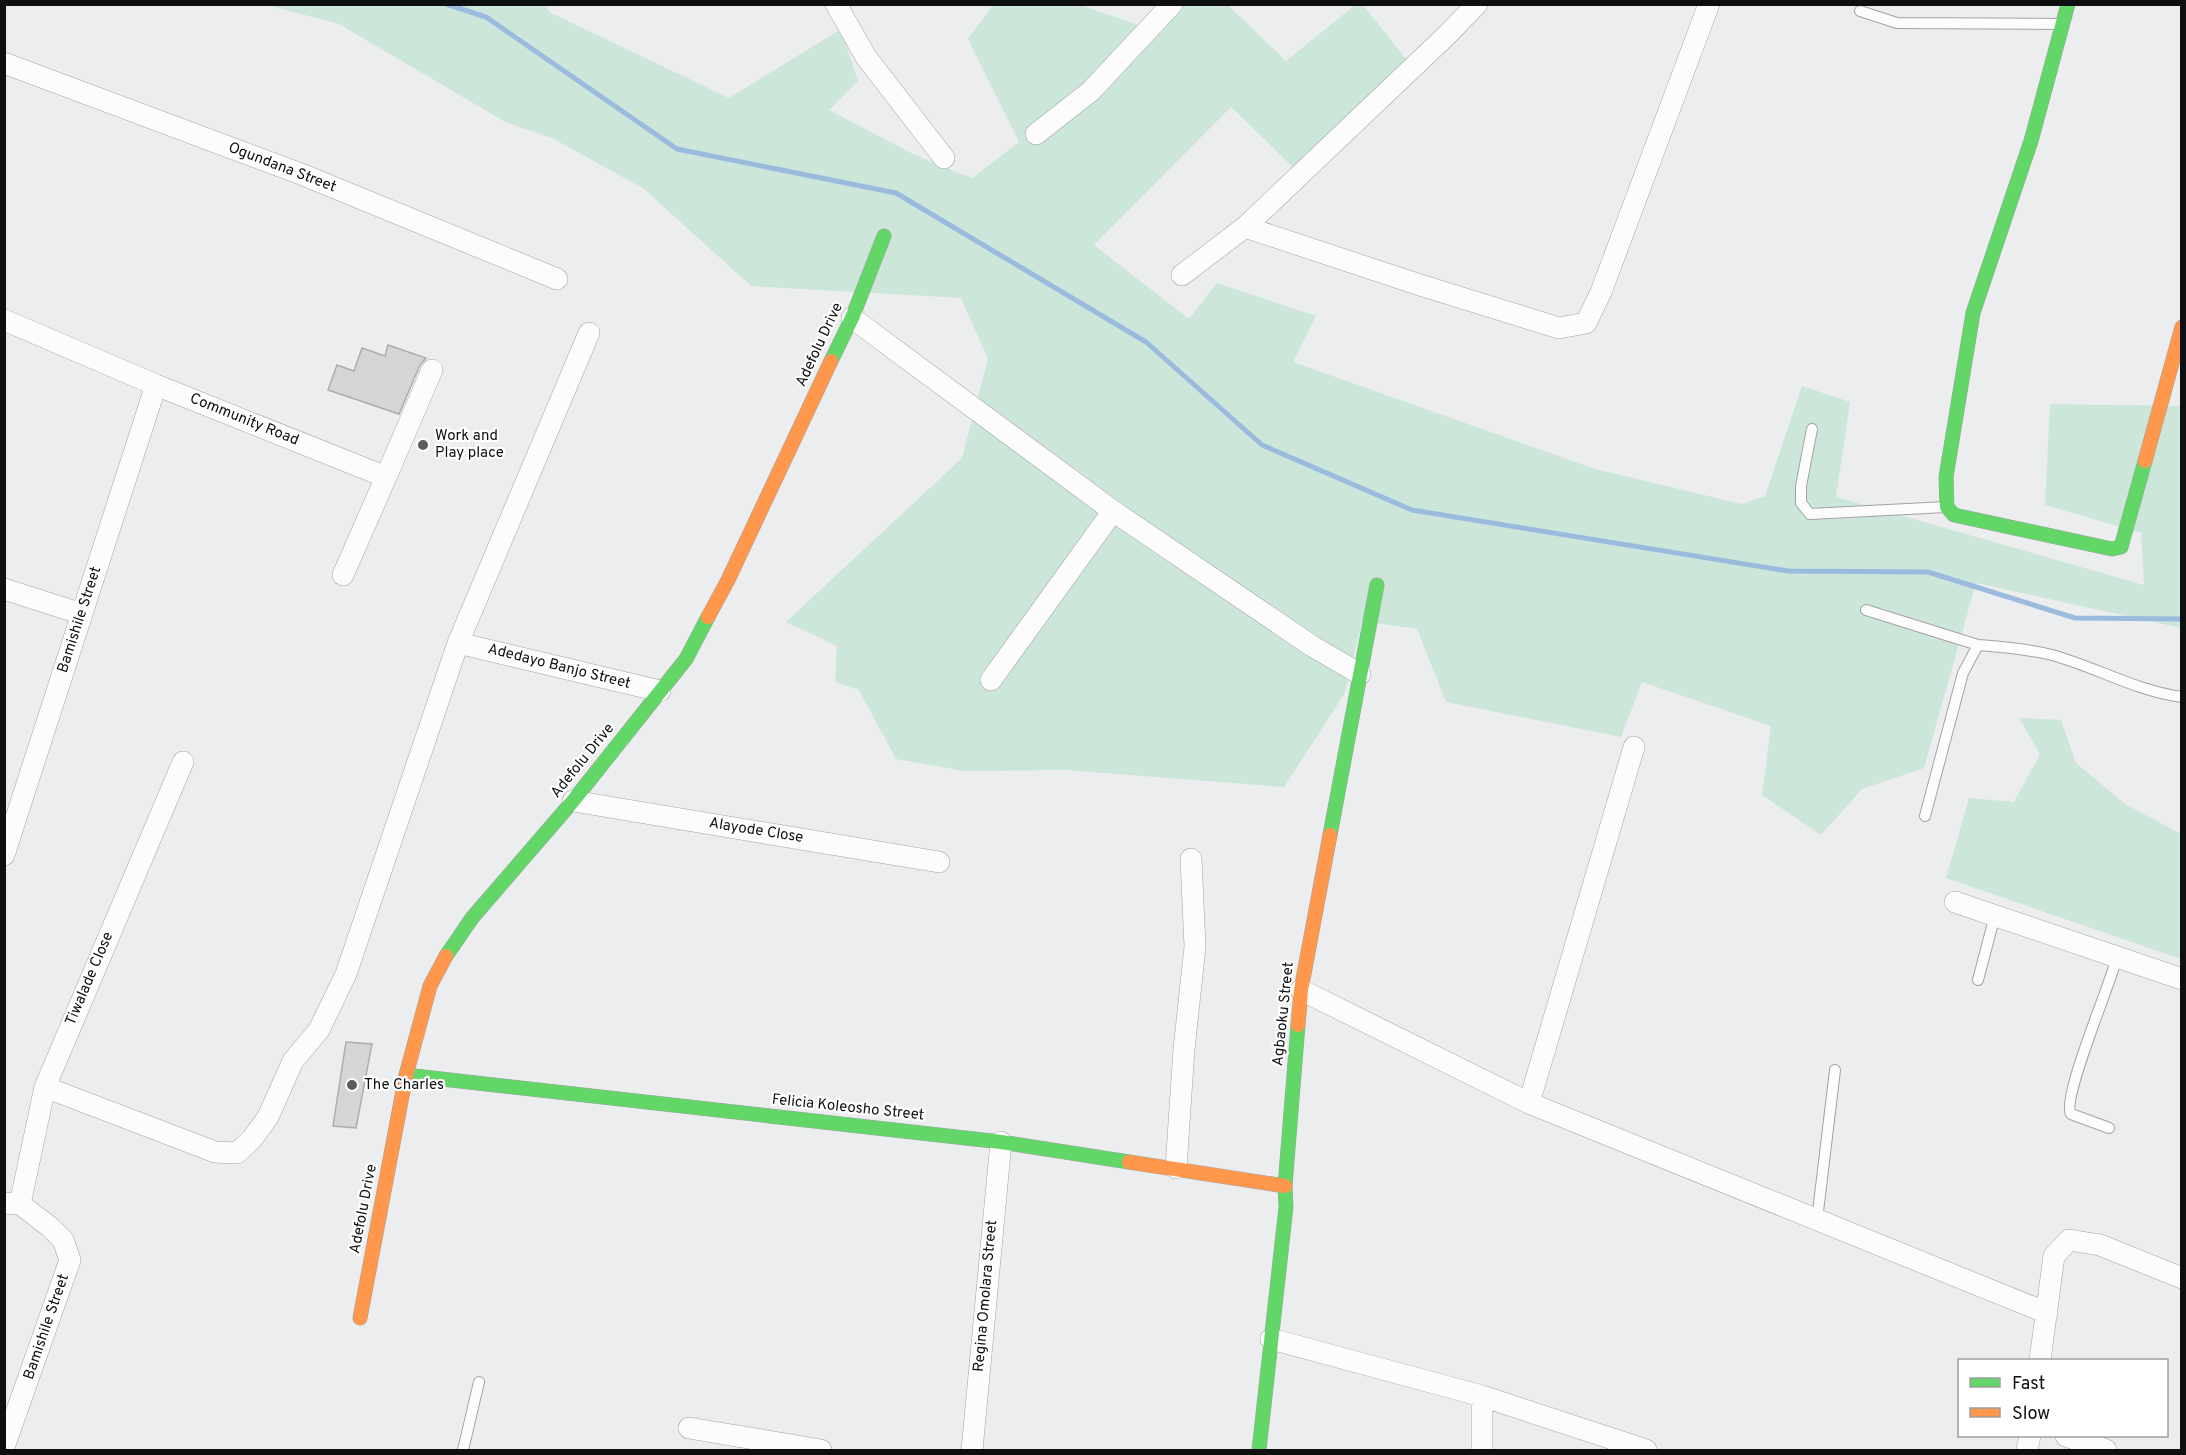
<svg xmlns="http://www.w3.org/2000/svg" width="2186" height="1455" font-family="Overpass,sans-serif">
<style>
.green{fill:#cde6da}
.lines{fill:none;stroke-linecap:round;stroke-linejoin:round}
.stream{stroke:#9bbbde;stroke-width:5}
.building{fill:#d6d5d6;stroke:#acadad;stroke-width:1.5}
.lane-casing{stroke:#a2a3a5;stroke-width:12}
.street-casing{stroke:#a2a3a5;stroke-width:22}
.fast-casing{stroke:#a2a3a5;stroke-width:15}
.slow-casing{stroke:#a2a3a5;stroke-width:15}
.lane{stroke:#fcfcfd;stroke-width:10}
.street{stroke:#fcfcfd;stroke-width:21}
.fast{stroke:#63d668;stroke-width:14}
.slow{stroke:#ff974d;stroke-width:14}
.poi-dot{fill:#5b5d5f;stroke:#fff;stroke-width:2}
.labels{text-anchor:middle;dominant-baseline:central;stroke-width:4.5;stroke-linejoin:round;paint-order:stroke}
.street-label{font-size:15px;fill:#0e0f11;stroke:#fff}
.poi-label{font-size:15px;fill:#0e0f11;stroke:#fff;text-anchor:start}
</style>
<rect width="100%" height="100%" fill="#ebedef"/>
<path class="green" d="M 267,5 L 546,5 L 549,12 L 729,98 L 841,29 L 858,81 L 829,110 L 915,155 L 972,178 L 1019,142 L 968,39 L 993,5 L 1086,5 L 1086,7 L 1150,29 L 1174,5 L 1228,5 L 1286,61 L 1355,5 L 1363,5 L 1411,65 L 1301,175 L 1231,107 L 1094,245 L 1189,319 L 1217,283 L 1316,316 L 1293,362 L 1595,469 L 1742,504 L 1765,496 L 1802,386 L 1850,402 L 1836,497 L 2144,585 L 2141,533 L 2045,505 L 2050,404 L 2181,406 L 2181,628 L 1976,583 L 1924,768 L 1862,789 L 1821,835 L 1762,795 L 1771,726 L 1642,682 L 1621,737 L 1446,702 L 1417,629 L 1362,621 L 1345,693 L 1284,787 L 1065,770 L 964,771 L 896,759 L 859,690 L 835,682 L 837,646 L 786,622 L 962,458 L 988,359 L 961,298 L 751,286 L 644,189 L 552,138 L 507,123 L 339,24 Z
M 2019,718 L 2061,720 L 2076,763 L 2125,804 L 2181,834 L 2181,959 L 1946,878 L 1969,798 L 2014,802 L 2040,754 Z"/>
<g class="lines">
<path class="stream" d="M 446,4 L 486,17 L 677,149 L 896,193 L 1146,342 L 1262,445 L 1412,510 L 1788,571 L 1928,572 L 2075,618 L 2182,619"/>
</g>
<path class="building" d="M 388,345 L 426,358 L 420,365 L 399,414 L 328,390 L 337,365 L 354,371 L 362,348 L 385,356 Z
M 346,1042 L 372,1044 L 356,1128 L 333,1126 Z"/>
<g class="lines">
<defs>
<path id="lane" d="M 1860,11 L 1897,23 L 2061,24
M 1812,429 L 1801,486 L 1801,503 L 1810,514 L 1946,507
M 1866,610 L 1978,645
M 1925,816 L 1963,673 L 1978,645 C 2002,647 2029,649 2052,655 C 2096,667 2136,691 2182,697
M 1978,980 L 1995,915
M 2109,1128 L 2071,1114 C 2061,1099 2111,983 2117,957
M 1817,1220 L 1835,1070
M 463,1450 L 479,1382"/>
<path id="street" d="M 836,4 L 866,57 L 944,158
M 4,63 L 301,174 L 557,279
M 1036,134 L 1091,91 L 1172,4
M 1245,227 L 1420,285 L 1559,328 L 1586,323 L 1601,292 L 1709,4
M 1182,275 L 1245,227 L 1446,36 L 1477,4
M 852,318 L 1113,511 L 1312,646 L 1360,674
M 4,320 L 156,385 L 386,477 L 343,575
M 386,477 L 432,370
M 4,589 L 82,614
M 458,643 L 660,691
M 991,680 L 1113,511
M 573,801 L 939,862
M 4,855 L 156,385
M 1955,902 L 2182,979
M 1301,990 L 1529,1103 L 2047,1313
M 45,1087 L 215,1152 L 237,1153 L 252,1139 L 268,1117 L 293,1061 L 319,1030 L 346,974 L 458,643 L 589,333
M 1529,1103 L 1634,747
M 1176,1168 L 1184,1049 L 1195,947 L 1191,859
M 4,1203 L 20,1204 L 50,1227 L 63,1240 L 70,1260 L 4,1447
M 20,1204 L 45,1087 L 183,762
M 1271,1339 L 1482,1396 L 1646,1450
M 2040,1360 L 2054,1256 L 2069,1240 L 2100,1245 L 2182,1278
M 1482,1396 L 1482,1450
M 689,1428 L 821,1450
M 2066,1436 L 2106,1450
M 972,1450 L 1001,1142
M 2027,1450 L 2030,1436"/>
<path id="fast" d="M 2068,4 L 2031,141 L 1973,313 L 1946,477 L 1947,507 L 1954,515 L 2112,549 L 2121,547 L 2145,461
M 831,361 L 852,318 L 884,236
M 1330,835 L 1377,585
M 446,956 L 472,918 L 573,801 L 686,659 L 708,617
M 406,1075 L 1001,1142 L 1129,1162
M 1259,1450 L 1286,1207 L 1285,1186 L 1298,1025"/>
<path id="slow" d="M 2145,461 L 2182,327
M 708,617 L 728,580 L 831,361
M 1298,1025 L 1301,990 L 1330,835
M 1129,1162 L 1285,1186
M 360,1318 L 406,1075 L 430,986 L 446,956"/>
</defs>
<use href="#lane" class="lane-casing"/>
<use href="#street" class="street-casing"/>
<use href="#fast" class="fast-casing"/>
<use href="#slow" class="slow-casing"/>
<use href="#lane" class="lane"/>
<use href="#street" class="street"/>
<use href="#fast" class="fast"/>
<use href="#slow" class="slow"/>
</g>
<g class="poi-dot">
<circle cx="423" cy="445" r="6"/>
<circle cx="352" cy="1085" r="6"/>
</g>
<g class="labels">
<g class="street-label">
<text transform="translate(282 168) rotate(21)">Ogundana Street</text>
<text transform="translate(820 345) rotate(-65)">Adefolu Drive</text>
<text transform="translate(244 420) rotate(22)">Community Road</text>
<text transform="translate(80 620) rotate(-72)">Bamishile Street</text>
<text transform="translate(559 667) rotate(14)">Adedayo Banjo Street</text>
<text transform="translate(583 761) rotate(-51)">Adefolu Drive</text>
<text transform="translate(756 831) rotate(9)">Alayode Close</text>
<text transform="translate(90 979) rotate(-67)">Tiwalade Close</text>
<text transform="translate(1284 1014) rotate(-84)">Agbaoku Street</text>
<text transform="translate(848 1108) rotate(6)">Felicia Koleosho Street</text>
<text transform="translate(364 1209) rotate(-79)">Adefolu Drive</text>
<text transform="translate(986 1296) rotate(-85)">Regina Omolara Street</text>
<text transform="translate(47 1327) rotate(-71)">Bamishile Street</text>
</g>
<g class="poi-label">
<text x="435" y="436">Work and<tspan x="435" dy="17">Play place</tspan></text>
<text x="364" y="1085">The Charles</text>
</g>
</g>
<rect width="2186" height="1455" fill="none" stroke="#0e0f11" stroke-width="12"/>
<rect x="1958" y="1359" width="210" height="78" fill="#ffffff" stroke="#9f9fa0" stroke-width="1.5"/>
<rect x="1970" y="1378" width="30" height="9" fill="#63d668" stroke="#9f9fa0" stroke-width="1.5"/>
<text x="2012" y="1389" font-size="18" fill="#0e0f11">Fast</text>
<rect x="1970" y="1408" width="30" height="9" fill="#ff974d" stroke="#9f9fa0" stroke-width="1.5"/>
<text x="2012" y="1419" font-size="18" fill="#0e0f11">Slow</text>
</svg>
